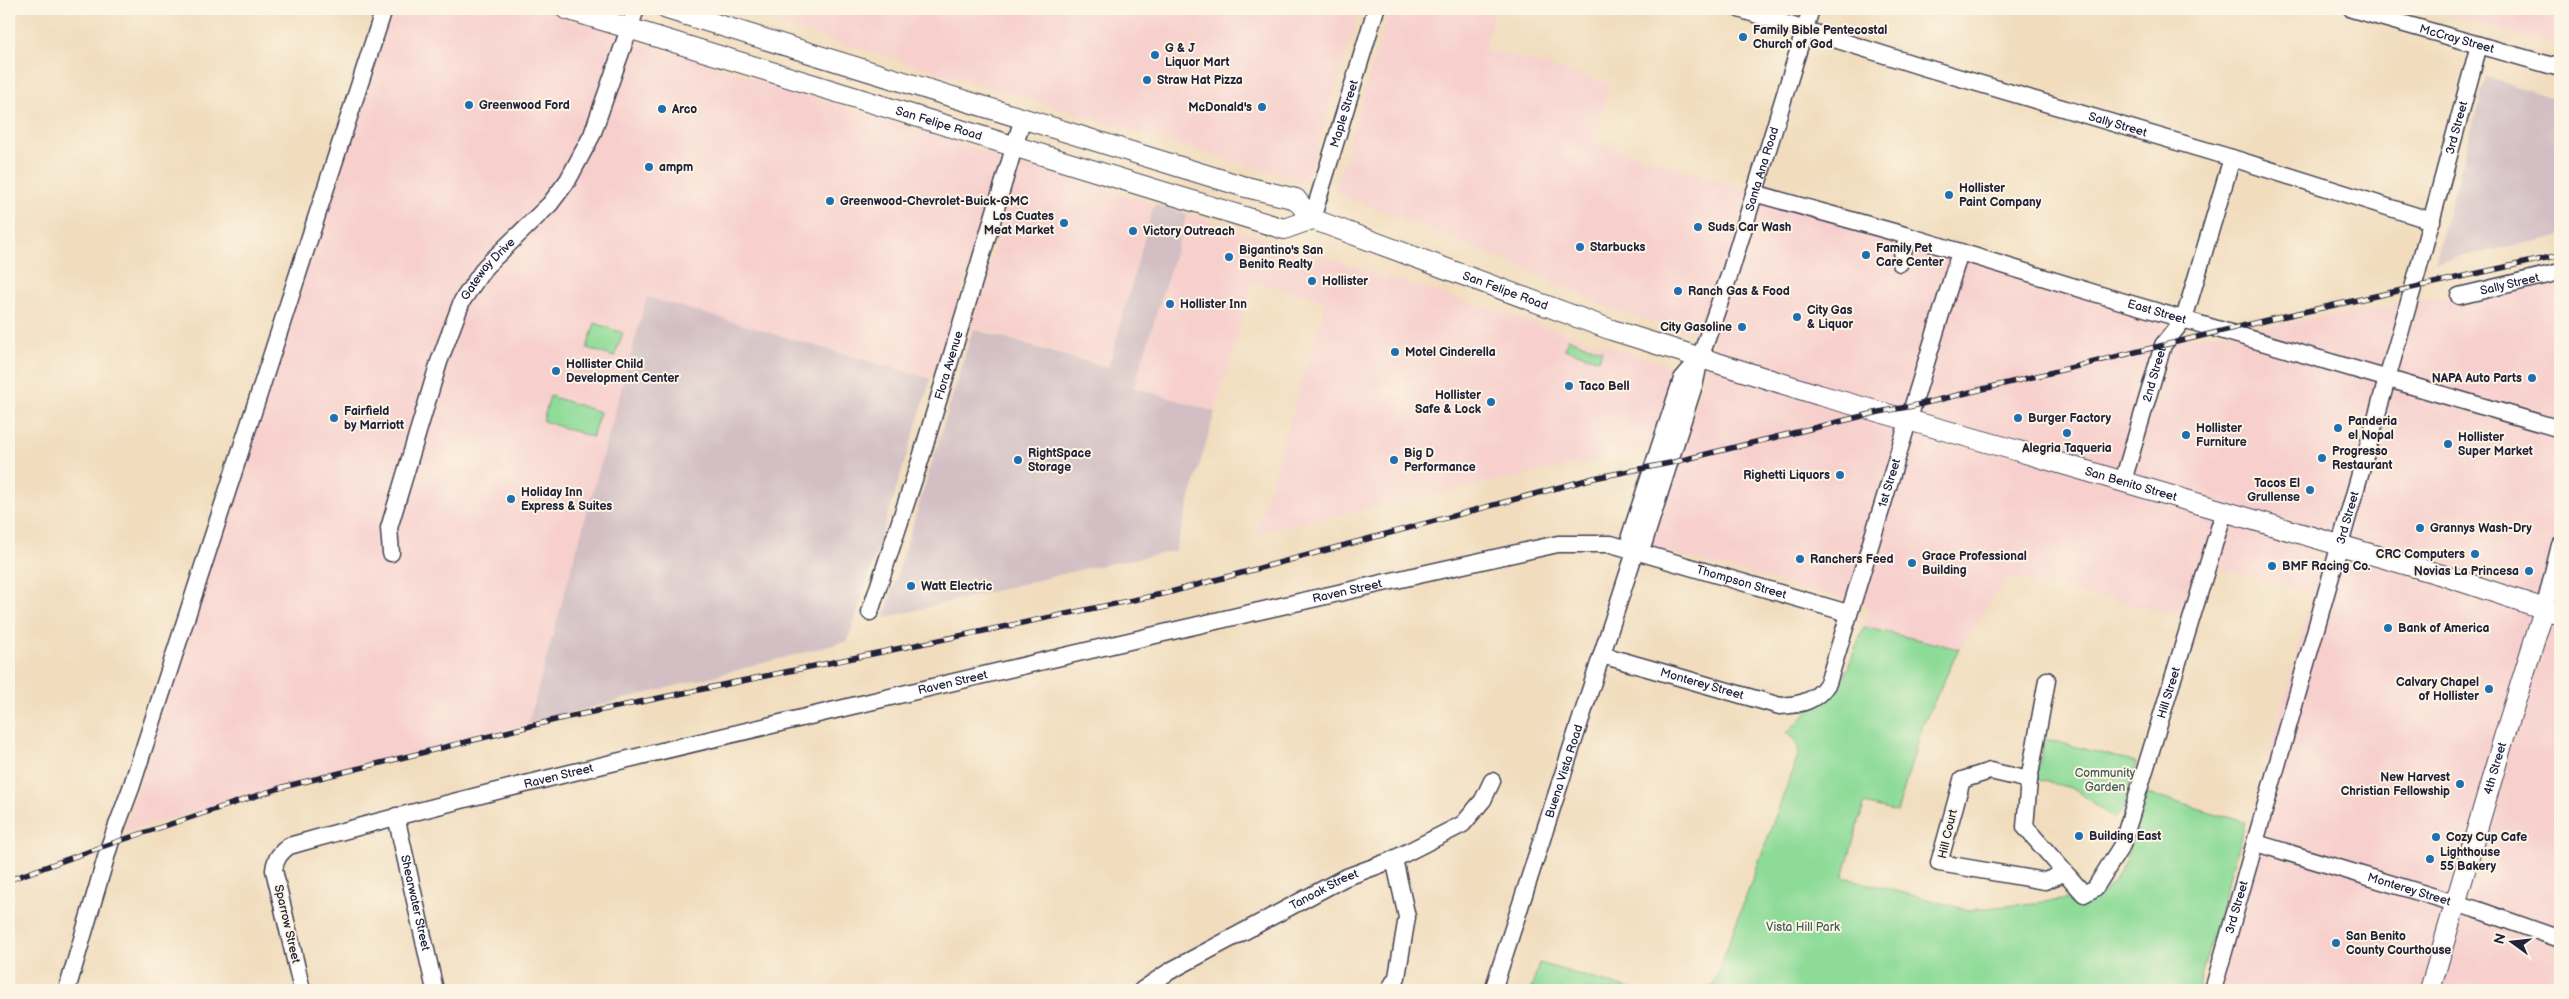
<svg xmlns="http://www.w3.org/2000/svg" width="2569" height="999" font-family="'Balsamiq Sans',sans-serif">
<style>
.built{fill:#f7d0cd}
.industrial{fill:#d2bec3}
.green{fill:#8edb98;stroke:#587e6a}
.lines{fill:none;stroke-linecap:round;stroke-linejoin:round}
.minor-casing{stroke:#413e4f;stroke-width:19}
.major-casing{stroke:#413e4f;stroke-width:22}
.minor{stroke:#fff;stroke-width:16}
.major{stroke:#fff;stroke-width:20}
.rail-casing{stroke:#22223b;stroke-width:5.5}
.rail{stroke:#fcf5e5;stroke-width:4;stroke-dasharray:11;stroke-linecap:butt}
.poi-dot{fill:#1f6fb2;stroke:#fcf5e5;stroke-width:2}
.labels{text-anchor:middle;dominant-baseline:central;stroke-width:4;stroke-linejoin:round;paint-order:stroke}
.poi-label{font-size:12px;font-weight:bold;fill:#22223b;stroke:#fcf5e5;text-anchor:start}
.street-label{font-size:12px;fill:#22223b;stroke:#fcf5e5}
.park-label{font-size:12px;fill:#425a57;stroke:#fcf5e5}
</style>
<rect width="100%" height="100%" fill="#fcf5e5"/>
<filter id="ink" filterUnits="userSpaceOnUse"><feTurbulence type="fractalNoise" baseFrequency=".02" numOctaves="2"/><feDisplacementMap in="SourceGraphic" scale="10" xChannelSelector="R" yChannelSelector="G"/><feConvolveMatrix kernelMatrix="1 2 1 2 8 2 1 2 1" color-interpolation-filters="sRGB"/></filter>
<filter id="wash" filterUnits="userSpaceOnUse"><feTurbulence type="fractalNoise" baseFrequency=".0096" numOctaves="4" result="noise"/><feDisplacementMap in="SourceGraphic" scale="20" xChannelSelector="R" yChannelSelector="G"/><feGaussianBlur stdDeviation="1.12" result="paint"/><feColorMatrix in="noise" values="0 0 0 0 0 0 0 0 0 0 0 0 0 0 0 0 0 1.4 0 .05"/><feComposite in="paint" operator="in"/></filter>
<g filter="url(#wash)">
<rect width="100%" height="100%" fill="#f1ddbe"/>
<path class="built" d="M 387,9 L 536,9 L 1002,157 L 952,321 L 931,379 L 647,297 L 528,724 L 320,775 L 123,832 Z
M 728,9 L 1360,9 L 1306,183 Z
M 1390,9 L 1495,9 L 1484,49 L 1610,83 L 1594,142 L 2169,320 L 2163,342 L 2560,279 L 2560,990 L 2211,990 L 2257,830 L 2249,827 L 2313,594 L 2210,566 L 2192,618 L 2008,577 L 1959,649 L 1864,627 L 1869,607 L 1647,546 L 1716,341 L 1607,308 L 1521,266 L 1334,192 Z
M 2427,9 L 2560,9 L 2560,46 Z
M 1020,162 L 1153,204 L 1108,367 L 971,326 Z
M 1187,214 L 1684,370 L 1659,446 L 1256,533 L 1326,301 L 1253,281 L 1215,412 L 1134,387 Z"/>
<path class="industrial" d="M 2486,77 L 2560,100 L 2560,236 L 2435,262 Z
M 1154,204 L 1187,214 L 1134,387 L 1215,412 L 1175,551 L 1083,569 L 884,618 L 973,329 L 1108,368 Z
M 647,297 L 931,379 L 848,641 L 528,724 Z"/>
<path class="green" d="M 595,323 L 623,333 L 614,357 L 587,348 Z
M 1568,339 L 1602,350 L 1599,360 L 1564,349 Z
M 550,396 L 600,412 L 592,437 L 543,421 Z
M 1864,627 L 1959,649 L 1923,725 L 1897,812 L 1864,804 L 1843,877 L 1969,910 L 2099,896 L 2116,880 L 2125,861 L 2147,794 L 2245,822 L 2197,990 L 1702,990 L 1713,986 L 1799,753 L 1797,743 L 1787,733 L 1832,687 L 1844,678 Z
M 2045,739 L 2137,762 L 2124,809 L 2114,819 L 2075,789 L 2036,779 Z
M 1539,963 L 1633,990 L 1531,990 Z"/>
</g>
<g filter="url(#ink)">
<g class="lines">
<defs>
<g id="minor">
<path id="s1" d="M 1739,9 L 1923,67 L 2232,158 L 2432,221"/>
<path id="s2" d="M 2352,9 L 2560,68"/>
<path id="s3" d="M 1754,193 L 1908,236 L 2114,299 L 2560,429"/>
<path id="s4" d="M 1312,219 L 1376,9"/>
<path d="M 1900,263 L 1908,236"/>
<path id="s5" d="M 2459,296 L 2560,272"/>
<path id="s6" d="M 1700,358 L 1730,273 L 1811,9"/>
<path id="s7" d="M 2123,481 L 2163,345 L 2184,319 L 2232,158"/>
<path id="s8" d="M 391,553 L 389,528 L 439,362 L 462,301 L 485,267 L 550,204 L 568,180 L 592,135 L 636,9"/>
<path d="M 2544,610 L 2560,545"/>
<path id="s9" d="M 870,612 L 920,461 L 1023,118"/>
<path id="s10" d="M 1602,655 L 1780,706 C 1800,705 1817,701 1828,683 L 1960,252"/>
<path d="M 2047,680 L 2029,780 L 1990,771 L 1962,780 L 1939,863 L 2045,881 L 2064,873"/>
<path id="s11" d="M 2029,780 L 2025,827 L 2084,894 L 2095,888 L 2122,845 L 2224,512"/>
<path id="s12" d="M 396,816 L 435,990"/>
<path id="s13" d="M 2256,843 L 2478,910 L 2560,939"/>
<path d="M 67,990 L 110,844 L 131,788 L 384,9"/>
<path id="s14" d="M 302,990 L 274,870 C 275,859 280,853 289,846 C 478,793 670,749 861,704 C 1093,649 1325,595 1558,544 L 1611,544 L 1848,613"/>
<path id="s15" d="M 1142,990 L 1170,971 L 1344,878 L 1390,861 L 1463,824 L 1483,800 L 1492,781"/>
<path d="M 1389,990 L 1397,977 L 1407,917 L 1394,859"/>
<path id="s16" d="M 1493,990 L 1635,552 L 1644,542 L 1695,382 L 1700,358 L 1682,379 L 1630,536 L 1635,552"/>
<path id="s17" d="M 2213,990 L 2413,288 L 2479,45"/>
</g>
<g id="major">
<path id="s18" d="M 566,9 L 1284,229 L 1312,219"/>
<path id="s19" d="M 667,9 L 1242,186 L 1296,199 L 1312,219 L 1612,330 L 1819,395 L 2015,450 L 2442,575 L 2560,614"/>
<path id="s20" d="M 2430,990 L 2505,734 L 2544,610"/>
</g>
</defs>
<use href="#minor" class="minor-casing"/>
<use href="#major" class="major-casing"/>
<use href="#minor" class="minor"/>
<use href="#major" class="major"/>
<defs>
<path id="rail" d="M 9,880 L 110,844 L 283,787 L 563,718 L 1167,593 L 1594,478 L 1670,463 L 1879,412 L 1913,406 L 2267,320 L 2560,255"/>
</defs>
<use href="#rail" class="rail-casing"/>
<use href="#rail" class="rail"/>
</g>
</g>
<g class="poi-dot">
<circle cx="1743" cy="37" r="5"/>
<circle cx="1155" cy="55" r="5"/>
<circle cx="1147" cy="80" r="5"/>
<circle cx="469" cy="105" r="5"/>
<circle cx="1262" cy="107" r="5"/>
<circle cx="662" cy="109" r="5"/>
<circle cx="649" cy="167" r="5"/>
<circle cx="1949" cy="195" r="5"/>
<circle cx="830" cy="201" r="5"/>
<circle cx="1064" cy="223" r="5"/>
<circle cx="1698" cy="227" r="5"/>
<circle cx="1133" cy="231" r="5"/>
<circle cx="1580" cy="247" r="5"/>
<circle cx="1866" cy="255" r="5"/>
<circle cx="1229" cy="257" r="5"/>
<circle cx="1312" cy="281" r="5"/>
<circle cx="1678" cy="291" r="5"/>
<circle cx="1170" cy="304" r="5"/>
<circle cx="1797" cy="317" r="5"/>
<circle cx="1742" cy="327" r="5"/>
<circle cx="1395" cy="352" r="5"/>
<circle cx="556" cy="371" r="5"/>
<circle cx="2532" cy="378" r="5"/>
<circle cx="1569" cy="386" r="5"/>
<circle cx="1491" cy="402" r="5"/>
<circle cx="334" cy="418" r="5"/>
<circle cx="2018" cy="418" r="5"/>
<circle cx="2338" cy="428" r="5"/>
<circle cx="2067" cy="433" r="5"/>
<circle cx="2186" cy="435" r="5"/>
<circle cx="2448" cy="444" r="5"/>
<circle cx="2322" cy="458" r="5"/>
<circle cx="1018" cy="460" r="5"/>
<circle cx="1394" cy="460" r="5"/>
<circle cx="1840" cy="475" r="5"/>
<circle cx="2310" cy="490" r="5"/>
<circle cx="511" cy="499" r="5"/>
<circle cx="2420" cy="528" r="5"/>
<circle cx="2475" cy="554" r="5"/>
<circle cx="1800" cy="559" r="5"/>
<circle cx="1912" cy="563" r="5"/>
<circle cx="2272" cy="566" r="5"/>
<circle cx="2529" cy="571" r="5"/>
<circle cx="911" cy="586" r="5"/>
<circle cx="2388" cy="628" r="5"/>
<circle cx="2489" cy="689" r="5"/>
<circle cx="2460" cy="784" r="5"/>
<circle cx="2079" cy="836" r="5"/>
<circle cx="2436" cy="837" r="5"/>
<circle cx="2430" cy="859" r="5"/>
<circle cx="2336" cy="943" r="5"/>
</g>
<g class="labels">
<g class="poi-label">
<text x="1753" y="30">Family Bible Pentecostal<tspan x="1753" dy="14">Church of God</tspan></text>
<text x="1165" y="48">G &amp; J<tspan x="1165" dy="14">Liquor Mart</tspan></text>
<text x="1157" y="80">Straw Hat Pizza</text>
<text x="479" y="105">Greenwood Ford</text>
<text x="1252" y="107" text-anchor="end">McDonald's</text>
<text x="672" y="109">Arco</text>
<text x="659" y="167">ampm</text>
<text x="1959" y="188">Hollister<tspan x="1959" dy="14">Paint Company</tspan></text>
<text x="840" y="201">Greenwood-Chevrolet-Buick-GMC</text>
<text x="1054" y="216" text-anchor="end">Los Cuates<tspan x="1054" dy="14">Meat Market</tspan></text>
<text x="1708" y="227">Suds Car Wash</text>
<text x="1143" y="231">Victory Outreach</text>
<text x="1590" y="247">Starbucks</text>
<text x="1876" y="248">Family Pet<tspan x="1876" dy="14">Care Center</tspan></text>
<text x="1239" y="250">Bigantino's San<tspan x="1239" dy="14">Benito Realty</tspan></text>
<text x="1322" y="281">Hollister</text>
<text x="1688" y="291">Ranch Gas &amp; Food</text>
<text x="1180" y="304">Hollister Inn</text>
<text x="1807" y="310">City Gas<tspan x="1807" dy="14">&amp; Liquor</tspan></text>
<text x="1732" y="327" text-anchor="end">City Gasoline</text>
<text x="1405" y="352">Motel Cinderella</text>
<text x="566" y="364">Hollister Child<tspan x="566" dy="14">Development Center</tspan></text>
<text x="2522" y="378" text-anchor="end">NAPA Auto Parts</text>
<text x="1579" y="386">Taco Bell</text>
<text x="1481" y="395" text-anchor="end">Hollister<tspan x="1481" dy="14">Safe &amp; Lock</tspan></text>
<text x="344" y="411">Fairfield<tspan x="344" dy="14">by Marriott</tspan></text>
<text x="2028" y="418">Burger Factory</text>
<text x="2348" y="421">Panderia<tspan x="2348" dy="14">el Nopal</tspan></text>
<text x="2196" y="428">Hollister<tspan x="2196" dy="14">Furniture</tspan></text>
<text x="2458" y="437">Hollister<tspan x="2458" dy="14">Super Market</tspan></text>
<text x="2067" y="448" text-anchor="middle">Alegria Taqueria</text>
<text x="2332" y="451">Progresso<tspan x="2332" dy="14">Restaurant</tspan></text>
<text x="1028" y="453">RightSpace<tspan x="1028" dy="14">Storage</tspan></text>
<text x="1404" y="453">Big D<tspan x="1404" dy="14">Performance</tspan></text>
<text x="1830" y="475" text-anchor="end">Righetti Liquors</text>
<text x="2300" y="483" text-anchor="end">Tacos El<tspan x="2300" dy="14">Grullense</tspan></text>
<text x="521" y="492">Holiday Inn<tspan x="521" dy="14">Express &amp; Suites</tspan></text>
<text x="2430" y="528">Grannys Wash-Dry</text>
<text x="2465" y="554" text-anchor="end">CRC Computers</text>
<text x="1922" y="556">Grace Professional<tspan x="1922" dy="14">Building</tspan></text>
<text x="1810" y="559">Ranchers Feed</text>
<text x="2282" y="566">BMF Racing Co.</text>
<text x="2519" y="571" text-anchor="end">Novias La Princesa</text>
<text x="921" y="586">Watt Electric</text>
<text x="2398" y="628">Bank of America</text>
<text x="2479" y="682" text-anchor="end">Calvary Chapel<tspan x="2479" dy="14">of Hollister</tspan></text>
<text x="2450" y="777" text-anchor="end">New Harvest<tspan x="2450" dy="14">Christian Fellowship</tspan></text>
<text x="2089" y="836">Building East</text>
<text x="2446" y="837">Cozy Cup Cafe</text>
<text x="2440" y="852">Lighthouse<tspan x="2440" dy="14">55 Bakery</tspan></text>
<text x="2346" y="936">San Benito<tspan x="2346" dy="14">County Courthouse</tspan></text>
</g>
<g class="street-label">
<text stroke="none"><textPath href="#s2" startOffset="109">McCray Street</textPath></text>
<text stroke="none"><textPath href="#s4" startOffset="110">Maple Street</textPath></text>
<text stroke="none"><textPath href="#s18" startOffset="390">San Felipe Road</textPath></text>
<text stroke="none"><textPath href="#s1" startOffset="396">Sally Street</textPath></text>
<text stroke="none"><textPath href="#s17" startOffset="896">3rd Street</textPath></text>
<text stroke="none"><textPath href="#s6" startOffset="199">Santa Ana Road</textPath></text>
<text stroke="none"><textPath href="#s8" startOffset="305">Gateway Drive</textPath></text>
<text stroke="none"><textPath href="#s5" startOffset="52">Sally Street</textPath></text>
<text stroke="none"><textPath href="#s19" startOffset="889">San Felipe Road</textPath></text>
<text stroke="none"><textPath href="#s3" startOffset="420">East Street</textPath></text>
<text stroke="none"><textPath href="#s9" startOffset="259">Flora Avenue</textPath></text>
<text stroke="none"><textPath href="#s7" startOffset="111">2nd Street</textPath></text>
<text stroke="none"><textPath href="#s10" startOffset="450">1st Street</textPath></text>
<text stroke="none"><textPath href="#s19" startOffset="1544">San Benito Street</textPath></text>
<text stroke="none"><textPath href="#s17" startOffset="491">3rd Street</textPath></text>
<text stroke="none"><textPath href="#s14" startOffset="1646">Thompson Street</textPath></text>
<text stroke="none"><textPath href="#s14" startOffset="1241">Raven Street</textPath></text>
<text stroke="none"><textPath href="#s14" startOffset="836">Raven Street</textPath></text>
<text stroke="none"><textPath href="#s10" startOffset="104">Monterey Street</textPath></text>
<text stroke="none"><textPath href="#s11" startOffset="359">Hill Street</textPath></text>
<text stroke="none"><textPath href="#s20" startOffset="231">4th Street</textPath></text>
<text stroke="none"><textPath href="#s16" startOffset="230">Buena Vista Road</textPath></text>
<text stroke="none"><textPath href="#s14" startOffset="431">Raven Street</textPath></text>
<text transform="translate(1948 834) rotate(-77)">Hill Court</text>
<text stroke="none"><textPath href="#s13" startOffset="160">Monterey Street</textPath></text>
<text stroke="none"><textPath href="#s15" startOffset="208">Tanoak Street</textPath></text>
<text stroke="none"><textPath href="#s12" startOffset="89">Shearwater Street</textPath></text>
<text stroke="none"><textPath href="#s17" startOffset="86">3rd Street</textPath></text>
<text transform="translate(287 924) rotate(77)">Sparrow Street</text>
</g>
<g class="park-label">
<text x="2105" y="773">Community<tspan x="2105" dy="14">Garden</tspan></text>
<text x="1803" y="927">Vista Hill Park</text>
</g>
</g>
<rect width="2569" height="999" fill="none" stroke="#fcf5e5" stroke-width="30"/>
<g transform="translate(2512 942) rotate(285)" stroke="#fcf5e5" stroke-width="4" paint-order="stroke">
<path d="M0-4L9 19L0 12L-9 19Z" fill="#22223b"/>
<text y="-8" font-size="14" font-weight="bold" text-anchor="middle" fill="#22223b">N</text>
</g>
</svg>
